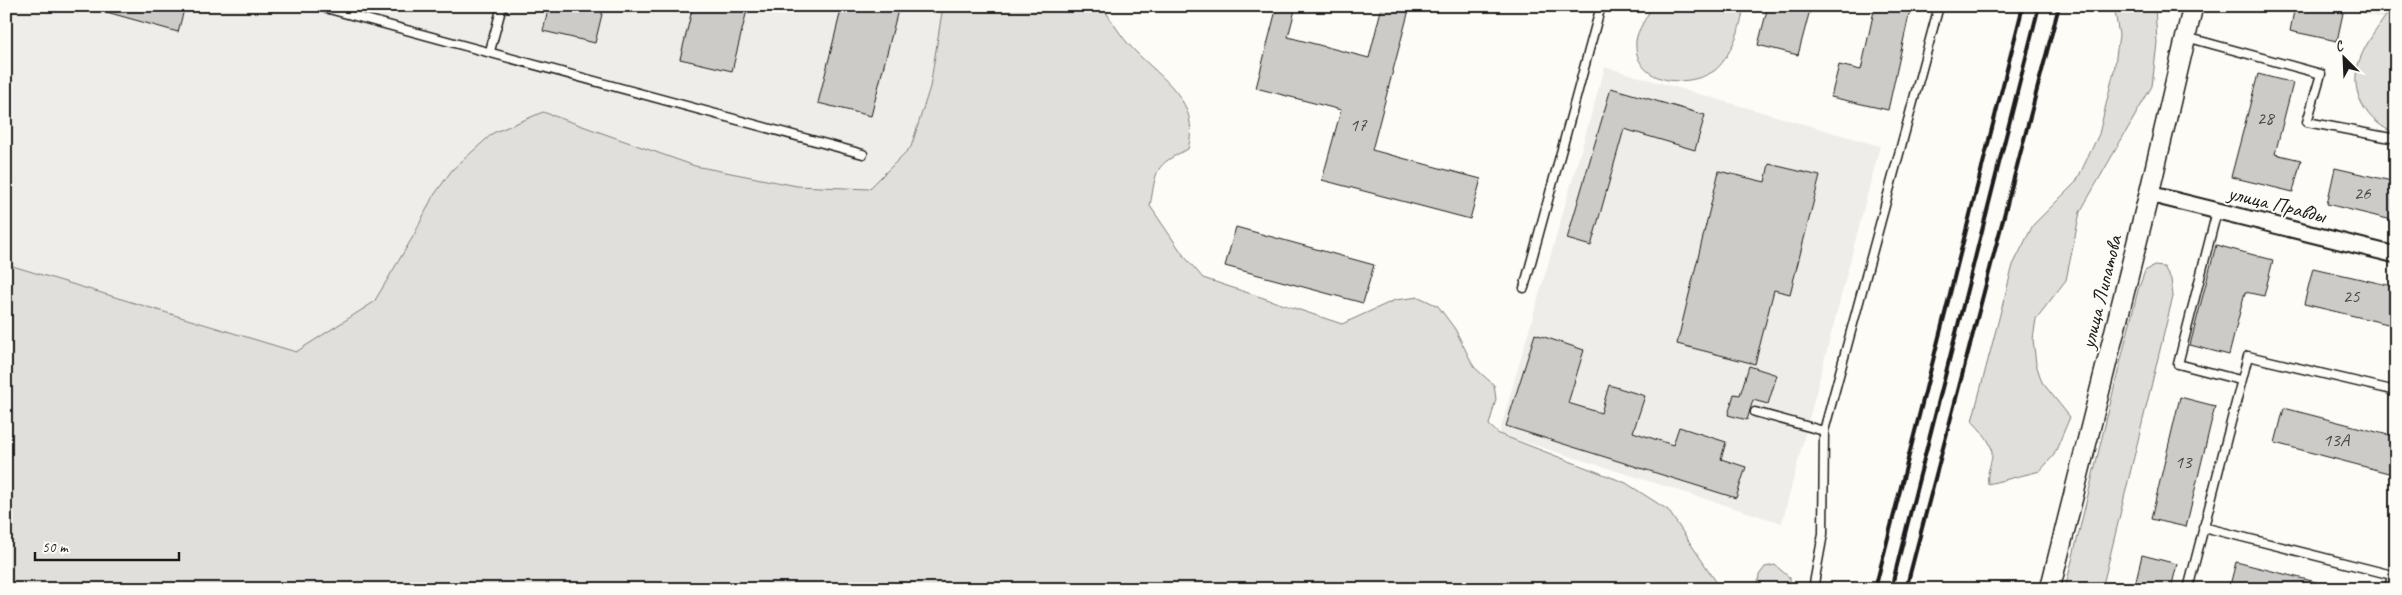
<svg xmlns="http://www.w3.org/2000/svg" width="2402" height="595" font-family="Caveat,sans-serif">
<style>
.built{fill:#eeede9}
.green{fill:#e0dfdb;stroke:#7e7e7c}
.building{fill:#cccbc8;stroke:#1c1c1c}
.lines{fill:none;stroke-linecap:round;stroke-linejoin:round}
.service-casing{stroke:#1c1c1c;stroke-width:11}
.minor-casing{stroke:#1c1c1c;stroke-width:19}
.tertiary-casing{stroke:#1c1c1c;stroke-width:22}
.service{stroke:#fdfcf7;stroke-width:8}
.minor{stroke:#fdfcf7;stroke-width:15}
.tertiary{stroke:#fdfcf7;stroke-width:19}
.rail{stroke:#1c1c1c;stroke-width:4}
.labels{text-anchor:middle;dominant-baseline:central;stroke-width:4;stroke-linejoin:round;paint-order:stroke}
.number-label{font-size:19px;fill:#484847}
.street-label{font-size:21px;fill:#1c1c1c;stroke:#fdfcf7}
</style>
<rect width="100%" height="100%" fill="#fdfcf7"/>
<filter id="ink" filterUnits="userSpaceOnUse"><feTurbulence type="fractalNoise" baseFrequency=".02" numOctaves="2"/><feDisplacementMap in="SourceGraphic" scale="10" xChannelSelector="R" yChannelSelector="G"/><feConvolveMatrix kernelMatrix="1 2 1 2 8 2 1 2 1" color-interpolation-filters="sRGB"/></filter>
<g filter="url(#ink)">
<path class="built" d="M 6,6 L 1035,6 L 901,528 L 296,352 L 6,264 Z
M 2328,6 L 2396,6 L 2396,21 Z
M 1605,67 L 1880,146 L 1782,523 L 1499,434 Z"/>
<path class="green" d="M 943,6 L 1102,6 C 1112,21 1121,37 1134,50 C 1163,80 1201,101 1188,149 C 1153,166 1157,169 1150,206 L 1184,256 L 1203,278 L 1342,324 L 1395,300 L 1419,297 L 1438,306 L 1455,329 L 1474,367 L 1494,385 L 1496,399 L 1489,425 L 1499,434 L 1626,483 L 1668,510 L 1721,589 L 6,589 L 6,264 L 296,352 L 374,302 L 414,235 L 432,198 L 452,170 L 493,133 L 543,112 L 695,166 L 797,186 L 869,189 L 911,147 L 930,87 Z
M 1652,6 L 1742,6 C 1744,16 1740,23 1738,32 C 1734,44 1724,64 1714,71 C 1686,89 1633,84 1636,41 C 1637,30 1648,16 1652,6 Z
M 2114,6 L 2155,6 L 2157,43 L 2152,86 L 2080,212 L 2066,280 L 2036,319 L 2033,339 L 2036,364 L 2042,382 L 2070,417 L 2054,455 L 2040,471 L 1988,484 C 1986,470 1993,462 1992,452 C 1991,440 1979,429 1972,421 L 2013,265 L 2033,225 L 2076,182 L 2099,134 L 2114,71 L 2119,35 Z
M 2396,6 L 2396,134 C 2381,127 2370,119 2362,104 C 2343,68 2372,37 2392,7 Z
M 2154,266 L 2164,267 L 2171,279 L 2173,296 L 2102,589 L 2065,589 L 2138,290 L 2145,271 Z
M 1775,565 L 1790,578 L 1791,589 L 1757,589 L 1759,575 L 1765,567 Z"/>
<path class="building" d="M 104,6 L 185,6 L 178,32 L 103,11 Z
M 549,6 L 604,6 L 595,43 L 543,31 Z
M 693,6 L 748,6 L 732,71 L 680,59 Z
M 842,6 L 899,6 L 871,116 L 818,103 Z
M 1277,6 L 1296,6 L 1288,37 L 1369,58 L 1382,6 L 1410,6 L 1372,150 L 1481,179 L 1470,219 L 1322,180 L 1341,110 L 1256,88 Z
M 1768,6 L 1811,6 L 1798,55 L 1758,45 Z
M 1875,6 L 1911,6 L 1888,110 L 1831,97 L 1839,65 L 1861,70 Z
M 2295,6 L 2311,6 L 2343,13 L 2337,41 L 2290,31 Z
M 2258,74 L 2293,83 L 2275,154 L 2301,160 L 2293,192 L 2231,177 Z
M 1611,88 L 1705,115 L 1695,150 L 1624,129 L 1591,246 L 1567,239 Z
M 1769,164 L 1820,176 L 1790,294 L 1774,290 L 1755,364 L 1677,344 L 1719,171 L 1765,182 Z
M 2335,168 L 2396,182 L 2396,221 L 2327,204 Z
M 1236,227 L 1374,265 L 1363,303 L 1225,266 Z
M 2216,245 L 2273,260 L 2264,296 L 2245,292 L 2229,355 L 2190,345 Z
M 2313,268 L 2396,287 L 2396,326 L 2304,304 Z
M 1535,334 L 1584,350 L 1568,403 L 1601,413 L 1609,385 L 1645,396 L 1633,432 L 1673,445 L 1679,427 L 1726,442 L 1721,459 L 1746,467 L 1736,498 L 1506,426 Z
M 1749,366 L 1777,375 L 1768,404 L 1753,400 L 1747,420 L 1728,415 L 1734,394 L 1740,395 Z
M 2180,397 L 2215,406 L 2186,527 L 2151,519 Z
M 2284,408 L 2396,437 L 2396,475 L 2275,443 Z
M 2142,555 L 2177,564 L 2171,589 L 2134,589 Z
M 2236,562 L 2320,583 L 2319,589 L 2229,589 Z"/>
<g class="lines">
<defs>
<path id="service" d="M 318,6 L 863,154
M 2186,37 L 2321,74 L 2307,122 L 2396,139
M 490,51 L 502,6
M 2217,211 L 2178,364 L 2240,380
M 1524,288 L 1601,6
M 1755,412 L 1824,431
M 2203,527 L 2392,575 L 2389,589
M 1813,589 L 1823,534 L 1824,431 L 1939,6
M 2188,589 L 2248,356 L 2396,391"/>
<path id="minor" d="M 2149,194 L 2396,255"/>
<path id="tertiary" d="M 2050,589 L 2149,194 L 2193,6"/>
</defs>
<use href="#service" class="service-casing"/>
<use href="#minor" class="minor-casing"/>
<use href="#tertiary" class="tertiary-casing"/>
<use href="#service" class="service"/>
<use href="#minor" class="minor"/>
<use href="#tertiary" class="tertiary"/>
<path class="rail" d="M 1875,589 L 2023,6
M 1891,589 L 2039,6
M 1906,589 L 2059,6"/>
</g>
</g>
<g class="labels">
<g class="number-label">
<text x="2265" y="118">28</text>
<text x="1358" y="125">17</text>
<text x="2362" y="193">26</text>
<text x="2351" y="296">25</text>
<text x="2336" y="440">13А</text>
<text x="2183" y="462">13</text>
</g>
<g class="street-label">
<text transform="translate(2277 204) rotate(14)">улица Правды</text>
<text transform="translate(2101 292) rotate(-76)">улица Липатова</text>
</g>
</g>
<rect width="2402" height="595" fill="none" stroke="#fdfcf7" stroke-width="25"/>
<rect x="12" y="12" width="2377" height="570" fill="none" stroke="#1c1c1c" stroke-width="2" filter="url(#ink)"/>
<g transform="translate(2344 58) rotate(336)" stroke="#fdfcf7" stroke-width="4" paint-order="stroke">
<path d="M0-4L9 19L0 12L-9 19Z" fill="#1c1c1c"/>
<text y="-8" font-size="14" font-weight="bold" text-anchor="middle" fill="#1c1c1c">С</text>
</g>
<path d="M35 552v8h144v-8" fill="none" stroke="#1c1c1c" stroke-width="2.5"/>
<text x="42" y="552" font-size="15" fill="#1c1c1c" stroke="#fdfcf7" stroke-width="4" paint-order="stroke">50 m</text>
</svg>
